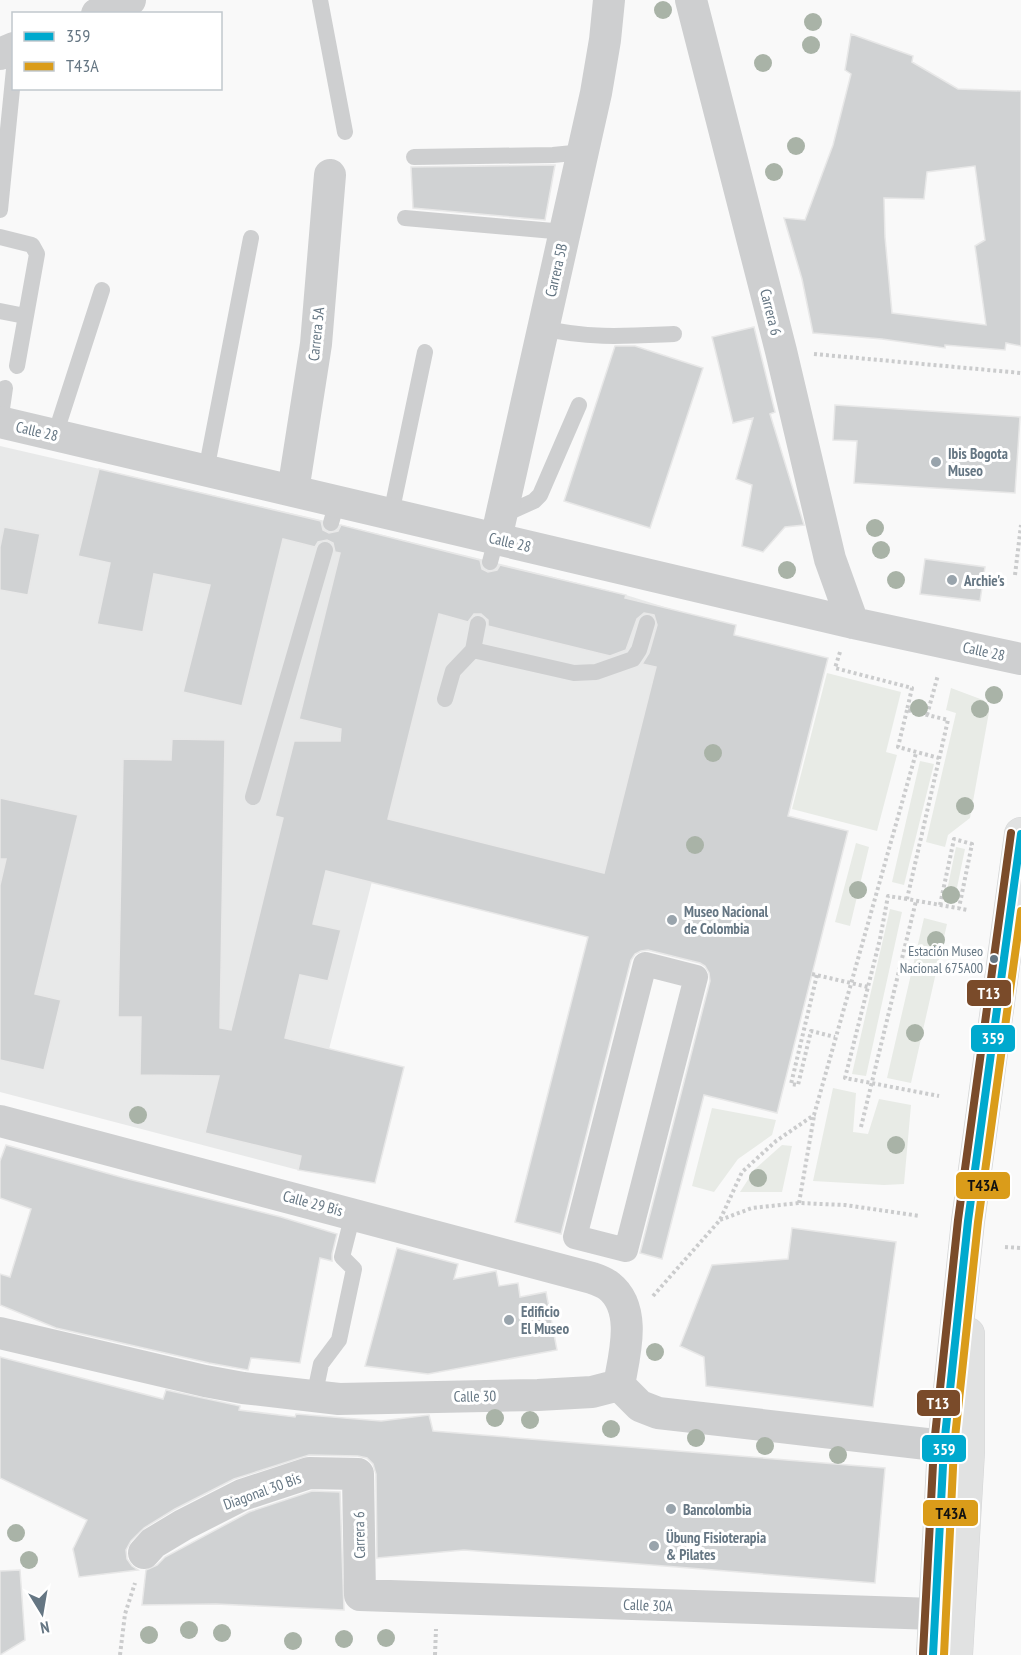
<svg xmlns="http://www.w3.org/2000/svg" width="1021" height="1655" font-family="'PT Sans Narrow',sans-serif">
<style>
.built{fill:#e8e9e9}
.green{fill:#e8ebe6}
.building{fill:#d0d2d3;stroke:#e8e8e8;stroke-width:1.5;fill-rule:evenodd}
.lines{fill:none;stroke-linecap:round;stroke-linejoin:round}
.secondary-casing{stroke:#d5d6d7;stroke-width:34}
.primary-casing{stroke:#d5d6d7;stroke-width:34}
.path{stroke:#cbcccd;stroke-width:4;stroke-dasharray:3 3;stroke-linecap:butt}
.service{stroke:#cecfd0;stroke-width:16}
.pedestrian{stroke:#cecfd0;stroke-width:24}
.minor{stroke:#cecfd0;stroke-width:32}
.secondary{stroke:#e1e2e2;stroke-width:33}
.primary{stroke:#e1e2e2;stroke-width:33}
.bus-1-casing{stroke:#fff;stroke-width:12}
.bus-2-casing{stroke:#fff;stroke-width:12}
.bus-3-casing{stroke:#fff;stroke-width:12}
.bus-1{stroke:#00a9ce;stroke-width:8}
.bus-2{stroke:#da9c1a;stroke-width:8}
.bus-3{stroke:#7a4b2a;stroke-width:8}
.tree{fill:#a9b3a7}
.poi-dot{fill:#99a4ac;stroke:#fff;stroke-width:2}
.bus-dot{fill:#657683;stroke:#fff;stroke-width:2}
.labels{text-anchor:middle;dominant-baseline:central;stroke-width:6;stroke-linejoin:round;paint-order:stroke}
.bus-label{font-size:14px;fill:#657683;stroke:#fff;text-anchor:end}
.street-label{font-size:15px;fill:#657683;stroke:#fff}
.poi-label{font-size:15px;font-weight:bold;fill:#657683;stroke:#fff;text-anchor:start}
.line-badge{stroke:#fff;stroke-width:2}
.badge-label{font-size:16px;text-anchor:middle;font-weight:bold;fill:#fff}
.pale-badge-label{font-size:16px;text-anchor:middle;font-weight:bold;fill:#111}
</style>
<rect width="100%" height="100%" fill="#f9f9f9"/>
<path class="built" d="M 0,446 L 347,526 L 626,595 L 671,609 L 604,873 L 388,819 L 298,1170 L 0,1092 Z"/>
<path class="green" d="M 827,673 L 901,692 L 886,752 L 897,755 L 877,831 L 792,809 Z
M 951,688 L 983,700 L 989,712 L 970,818 L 948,835 L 945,847 L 926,842 L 956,713 L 946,710 Z
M 920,761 L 934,764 L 904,885 L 892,882 Z
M 856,843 L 869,847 L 850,926 L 835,922 Z
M 956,847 L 965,849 L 954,902 L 945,900 Z
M 890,909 L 902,912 L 866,1076 L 852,1074 Z
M 924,918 L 947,924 L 911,1083 L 887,1078 Z
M 833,1088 L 856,1093 L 853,1132 L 868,1134 L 879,1099 L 911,1105 L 904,1184 L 884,1185 L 813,1181 Z
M 712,1108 L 776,1120 L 772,1135 L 738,1159 L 714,1192 L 692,1186 Z
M 782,1145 L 792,1146 L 782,1192 L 740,1192 L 755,1169 Z"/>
<path class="building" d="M 851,34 L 913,56 L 912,62 L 958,89 L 1021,91 L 1021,346 L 1006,343 L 1005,350 L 945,345 L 945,348 L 882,339 L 813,333 L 802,279 L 784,218 L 805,220 L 833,145 L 851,74 L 845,70 ZM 975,166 L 985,240 L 975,246 L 986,325 L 892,313 L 885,237 L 884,198 L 924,199 L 927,172 Z
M 555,165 L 545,220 L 413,208 L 411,167 Z
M 754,327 L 775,412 L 770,414 L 804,525 L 785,527 L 763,552 L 742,546 L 752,485 L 736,479 L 753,418 L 733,423 L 712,337 Z
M 615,346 L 635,346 L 703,368 L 650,528 L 564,501 Z
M 835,405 L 1020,417 L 1015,493 L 854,483 L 857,441 L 833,440 Z
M 99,469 L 321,521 L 323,530 L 329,533 L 338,531 L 341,525 L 480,560 L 482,569 L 488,572 L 497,570 L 500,565 L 626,595 L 625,598 L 736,625 L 734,635 L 828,658 L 788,816 L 848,831 L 777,1113 L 704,1095 L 662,1259 L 640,1253 L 710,981 L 709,973 L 705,966 L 700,963 L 648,950 L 641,951 L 635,954 L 631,960 L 561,1234 L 515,1222 L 588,937 L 326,871 L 313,924 L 341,930 L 328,981 L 300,975 L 285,1038 L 404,1067 L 375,1183 L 298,1170 L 301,1156 L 205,1133 L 219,1076 L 140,1075 L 141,1017 L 118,1017 L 123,759 L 171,760 L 172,739 L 225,740 L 220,1028 L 231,1030 L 283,818 L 275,816 L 294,741 L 340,741 L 341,729 L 299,719 L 340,553 L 335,552 L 333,543 L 327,540 L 318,542 L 315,547 L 283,539 L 242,706 L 183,692 L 210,585 L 154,574 L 143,632 L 97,624 L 110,563 L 78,556 ZM 644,613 L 654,615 L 657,625 L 649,653 L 642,664 L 656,667 L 604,873 L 388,819 L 439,614 L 468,622 L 474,614 L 481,614 L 488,620 L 488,626 L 610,656 L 626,650 L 637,619 Z
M 4,527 L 40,534 L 28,595 L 0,590 L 0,547 Z
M 925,559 L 985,567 L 980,601 L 920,594 Z
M 0,798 L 78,815 L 35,994 L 61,1000 L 44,1070 L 0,1060 L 0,885 L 6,859 L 0,859 Z
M 6,1145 L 124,1178 L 281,1217 L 337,1234 L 332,1254 L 332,1261 L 320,1258 L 300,1363 L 251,1358 L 248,1370 L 209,1363 L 56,1328 L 0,1305 L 0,1274 L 10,1277 L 31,1209 L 0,1198 L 0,1161 Z
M 792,1228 L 896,1242 L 873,1407 L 706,1386 L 704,1357 L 680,1346 L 712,1265 L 788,1259 Z
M 397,1248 L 458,1264 L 454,1279 L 496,1271 L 499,1286 L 518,1283 L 520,1297 L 546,1292 L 557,1350 L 428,1374 L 365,1366 Z
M 0,1357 L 163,1399 L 166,1390 L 240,1406 L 239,1410 L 295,1417 L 296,1414 L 381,1421 L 429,1415 L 433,1431 L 885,1468 L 875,1583 L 464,1550 L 377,1558 L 376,1474 L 373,1464 L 367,1458 L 358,1456 L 309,1455 L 234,1479 L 175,1509 L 144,1528 L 131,1541 L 126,1550 L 127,1559 L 132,1566 L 138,1570 L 79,1577 L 73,1549 L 87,1520 L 0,1478 Z
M 312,1491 L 340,1492 L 344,1610 L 216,1604 L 142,1605 L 146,1570 L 157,1565 L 165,1557 L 249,1512 Z
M 20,1570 L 25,1640 L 0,1655 L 0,1571 Z"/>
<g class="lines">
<defs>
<path id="secondary" d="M 956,1655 L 968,1452 L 968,1334"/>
<path id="primary" d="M 933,1655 L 944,1446 L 968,1221 L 1021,834"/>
</defs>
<use href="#secondary" class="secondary-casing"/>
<use href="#primary" class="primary-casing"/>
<path class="path" d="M 814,354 L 1021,373
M 1015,575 L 1021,525
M 840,652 L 835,668 L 912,688 L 907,710 L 948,720 L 907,899 L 968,910
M 907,710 L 898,747 L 939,758
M 927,715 L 938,675
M 907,899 L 888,896 L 880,939 L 845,1078 L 939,1096
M 940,905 L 954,839 L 972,844 L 959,908
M 812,974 L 868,987
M 817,975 L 791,1084 L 798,1085 L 811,1031 L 835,1037
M 861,1127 L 916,901
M 799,1203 L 814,1116
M 720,1220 L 752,1208 L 799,1203 L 845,1205 L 920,1216
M 1005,1247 L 1021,1248
M 653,1296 L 720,1220 L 742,1172 L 776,1141 L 814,1115 L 916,753
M 120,1655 L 125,1614 L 135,1583
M 435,1655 L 436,1629"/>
<path class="service" d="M 320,0 L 345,132
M 414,157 L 553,155 L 583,152
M 0,210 L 14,69
M 405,218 L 565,232
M 0,237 L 32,245 L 37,254 L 17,366
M 0,311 L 25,316
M 543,328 C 588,339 628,336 674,334
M 0,422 L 5,388
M 55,435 L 102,290
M 206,471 L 251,238
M 391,514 L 425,352
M 501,516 L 534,501 L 540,495 L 579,405
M 331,523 L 337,502
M 490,562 L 496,539
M 473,650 L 574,673 L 596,672 L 633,659 L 639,650 L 647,623
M 445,699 L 453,671 L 473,650 L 478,624
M 253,797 L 325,550
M 314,1397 L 321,1364 L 339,1340 L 354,1269 L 342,1257 L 353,1214"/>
<path class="pedestrian" d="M 645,964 L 696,977 L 626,1250 L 575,1237 Z"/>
<path class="minor" d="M 691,0 L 781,351 L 830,559 L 853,623
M 97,14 L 130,0
M 0,54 L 14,48
M 0,422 L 853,623 L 1021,659
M 293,491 L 316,344 L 330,175
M 496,539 L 596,93 L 605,40 L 609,0
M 0,1121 L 592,1278 C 598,1280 605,1283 609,1286 C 638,1309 624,1356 619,1385
M 0,1333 L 205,1381 L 243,1388 L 339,1399 L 538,1395 L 592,1392 L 619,1385
M 619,1385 L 640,1406 L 658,1413 L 944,1446
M 144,1553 L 153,1543 L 183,1525 L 242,1495 L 309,1473 L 358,1474 L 360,1595 L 935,1614"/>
<use href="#secondary" class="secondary"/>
<use href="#primary" class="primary"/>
<defs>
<path id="bus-1" d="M 933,1655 L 944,1446 L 968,1221 L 1021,834"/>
<path id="bus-2" d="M 944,1655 L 954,1447 L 978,1222 L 1021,911"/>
<path id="bus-3" d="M 923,1654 L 934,1445 L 958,1220 L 1011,833"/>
</defs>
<use href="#bus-1" class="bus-1-casing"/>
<use href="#bus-2" class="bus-2-casing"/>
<use href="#bus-3" class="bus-3-casing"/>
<use href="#bus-1" class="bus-1"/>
<use href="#bus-2" class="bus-2"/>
<use href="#bus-3" class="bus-3"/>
</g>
<g class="tree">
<circle cx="663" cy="10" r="9"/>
<circle cx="813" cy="22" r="9"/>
<circle cx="811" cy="45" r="9"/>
<circle cx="763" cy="63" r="9"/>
<circle cx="796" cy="146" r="9"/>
<circle cx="774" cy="172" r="9"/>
<circle cx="875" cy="528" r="9"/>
<circle cx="881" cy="550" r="9"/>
<circle cx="787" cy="570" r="9"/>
<circle cx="896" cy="580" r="9"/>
<circle cx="994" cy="695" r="9"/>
<circle cx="919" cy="708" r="9"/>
<circle cx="980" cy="709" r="9"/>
<circle cx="713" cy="753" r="9"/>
<circle cx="965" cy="806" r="9"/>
<circle cx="695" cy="845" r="9"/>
<circle cx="858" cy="890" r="9"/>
<circle cx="951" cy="895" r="9"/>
<circle cx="936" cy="940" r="9"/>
<circle cx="915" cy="1033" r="9"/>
<circle cx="138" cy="1115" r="9"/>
<circle cx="896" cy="1145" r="9"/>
<circle cx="758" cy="1178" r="9"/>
<circle cx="655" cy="1352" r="9"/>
<circle cx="495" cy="1418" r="9"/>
<circle cx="530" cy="1420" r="9"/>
<circle cx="611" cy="1429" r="9"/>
<circle cx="696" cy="1438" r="9"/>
<circle cx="765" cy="1446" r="9"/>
<circle cx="838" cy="1455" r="9"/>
<circle cx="16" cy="1533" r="9"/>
<circle cx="29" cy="1560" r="9"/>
<circle cx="189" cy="1630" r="9"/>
<circle cx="222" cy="1633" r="9"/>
<circle cx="149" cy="1635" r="9"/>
<circle cx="386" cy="1638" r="9"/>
<circle cx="344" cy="1639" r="9"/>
<circle cx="293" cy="1641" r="9"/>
</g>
<g class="poi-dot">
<circle cx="936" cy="462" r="6"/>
<circle cx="952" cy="580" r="6"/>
<circle cx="672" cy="920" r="6"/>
<circle cx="509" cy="1320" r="6"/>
<circle cx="671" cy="1509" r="6"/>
<circle cx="654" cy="1546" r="6"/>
</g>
<circle class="bus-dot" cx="994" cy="959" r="5"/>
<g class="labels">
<g class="bus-label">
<text x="983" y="951">Estación Museo<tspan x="983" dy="17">Nacional 675A00</tspan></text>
</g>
<g class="street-label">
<text transform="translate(556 270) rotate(-77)">Carrera 5B</text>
<text transform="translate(771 312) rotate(76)">Carrera 6</text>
<text transform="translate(316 334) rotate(-84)">Carrera 5A</text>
<text transform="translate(37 431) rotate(13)">Calle 28</text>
<text transform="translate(510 542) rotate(13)">Calle 28</text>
<text transform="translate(984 651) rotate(12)">Calle 28</text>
<text transform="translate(313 1203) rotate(15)">Calle 29 Bis</text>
<text transform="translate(475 1396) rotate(-1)">Calle 30</text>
<text transform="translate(262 1491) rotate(-20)">Diagonal 30 Bis</text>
<text transform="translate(359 1535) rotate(-91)">Carrera 6</text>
<text transform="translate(648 1605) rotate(2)">Calle 30A</text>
</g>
<g class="poi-label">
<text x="948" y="453">Ibis Bogota<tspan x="948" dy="17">Museo</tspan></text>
<text x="964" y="580">Archie's</text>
<text x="684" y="911">Museo Nacional<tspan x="684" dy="17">de Colombia</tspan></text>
<text x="521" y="1311">Edificio<tspan x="521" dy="17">El Museo</tspan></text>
<text x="683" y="1509">Bancolombia</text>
<text x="666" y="1537">Übung Fisioterapia<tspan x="666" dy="17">&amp; Pilates</tspan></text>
</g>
</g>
<g class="line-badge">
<rect x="966" y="979" width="46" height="28" rx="6" fill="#7a4b2a"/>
<rect x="970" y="1024" width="46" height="29" rx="6" fill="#00a9ce"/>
<rect x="955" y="1171" width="56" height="29" rx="6" fill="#da9c1a"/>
<rect x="916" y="1389" width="45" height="28" rx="6" fill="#7a4b2a"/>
<rect x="921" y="1434" width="46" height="29" rx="6" fill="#00a9ce"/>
<rect x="922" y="1499" width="57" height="28" rx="6" fill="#da9c1a"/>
</g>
<g class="badge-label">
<text x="989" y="999">T13</text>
<text x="993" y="1044">359</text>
<text x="938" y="1409">T13</text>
<text x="944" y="1455">359</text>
</g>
<g class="pale-badge-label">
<text x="983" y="1191">T43A</text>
<text x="951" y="1519">T43A</text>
</g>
<rect x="12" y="12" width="210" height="78" fill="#ffffff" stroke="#c1c8cd" stroke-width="1.5"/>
<rect x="24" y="32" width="30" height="9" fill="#00a9ce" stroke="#c1c8cd" stroke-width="1.5"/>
<text x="66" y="42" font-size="18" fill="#657683">359</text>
<rect x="24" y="62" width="30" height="9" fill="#da9c1a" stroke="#c1c8cd" stroke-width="1.5"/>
<text x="66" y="72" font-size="18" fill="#657683">T43A</text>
<g transform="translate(42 1613) rotate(169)" stroke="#ffffff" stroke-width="4.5" paint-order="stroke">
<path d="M0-4.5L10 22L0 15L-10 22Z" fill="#657683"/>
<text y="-9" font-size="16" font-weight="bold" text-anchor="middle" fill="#657683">N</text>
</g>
</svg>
